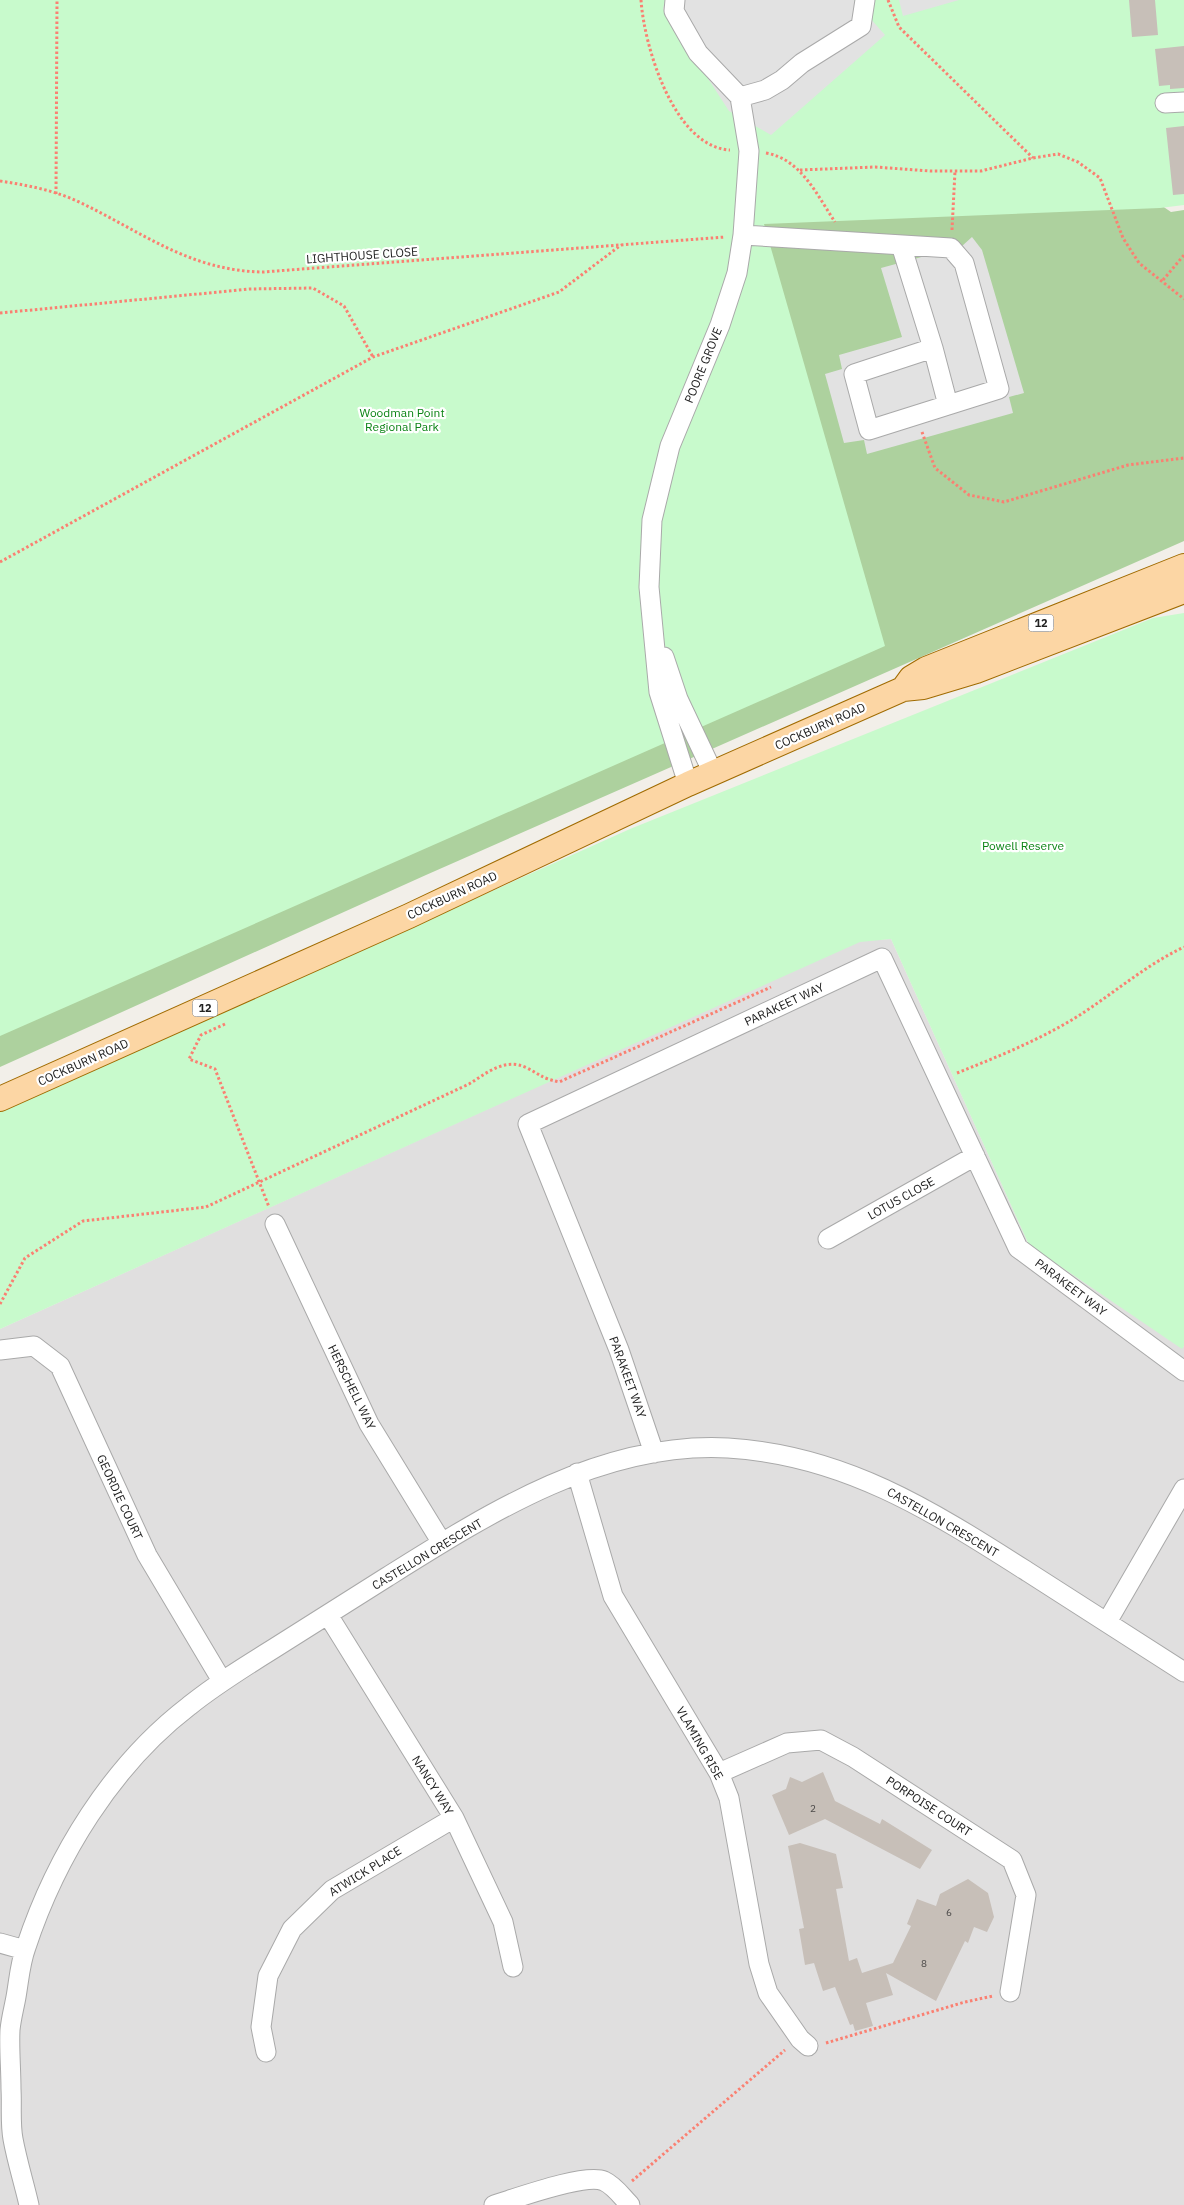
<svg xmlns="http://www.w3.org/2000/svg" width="1184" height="2205" font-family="'IBM Plex Sans',sans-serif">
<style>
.residential{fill:#e0dfdf}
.forest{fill:#add19e}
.park{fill:#c8facc}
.parking{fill:#e2e2e2}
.building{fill:#c7bfb8}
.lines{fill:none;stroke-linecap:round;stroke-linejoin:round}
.minor-casing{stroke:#a9a9a9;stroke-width:21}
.major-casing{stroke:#a06b00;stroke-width:26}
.path{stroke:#fa8072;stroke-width:3;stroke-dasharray:2.5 2.5;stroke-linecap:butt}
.minor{stroke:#fff;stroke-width:19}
.major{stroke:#fcd6a4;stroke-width:24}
.labels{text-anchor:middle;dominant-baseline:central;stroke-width:4.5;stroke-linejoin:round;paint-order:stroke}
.number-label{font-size:10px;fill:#4b4948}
.shield{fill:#fff;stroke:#646464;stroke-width:1}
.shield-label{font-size:11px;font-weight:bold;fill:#222}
.street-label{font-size:12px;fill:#222;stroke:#fff}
.park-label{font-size:12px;fill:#0c8416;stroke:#fff}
</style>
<rect width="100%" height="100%" fill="#f2efe9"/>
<path class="residential" d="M 891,939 L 1029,1245 L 1182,1348 L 1184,1346 L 1184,2205 L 0,2205 L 0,1329 L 860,941 Z"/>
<path class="forest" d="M 0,0 L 1114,173 L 1171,212 L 1184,210 L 1184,541 L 426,875 L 0,1067 Z"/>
<path class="park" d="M 0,0 L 1184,0 L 1184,205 L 1160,208 L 764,224 L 885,646 L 0,1036 Z
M 1184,613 L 1184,1346 L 1182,1349 L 1029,1245 L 891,939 L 860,942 L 0,1329 L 0,1112 L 630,829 L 1153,618 Z"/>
<path class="parking" d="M 665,0 L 854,0 L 885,35 L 771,135 L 729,111 L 663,9 Z
M 899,0 L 959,0 L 903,16 Z
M 972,237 L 982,250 L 1024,393 L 1009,397 L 1013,413 L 867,454 L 864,440 L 844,443 L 825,374 L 842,369 L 839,355 L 902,337 L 881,268 L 962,246 Z"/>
<path class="building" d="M 1129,0 L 1155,0 L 1158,35 L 1132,37 Z
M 1184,46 L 1184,88 L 1170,89 L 1170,85 L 1159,86 L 1155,49 Z
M 1184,126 L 1184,194 L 1173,195 L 1166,128 Z
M 823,1772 L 835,1801 L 880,1824 L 882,1819 L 932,1850 L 920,1869 L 825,1819 L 789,1835 L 772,1795 L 786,1789 L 790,1777 L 802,1782 Z
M 800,1843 L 836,1854 L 843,1888 L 836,1889 L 849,1961 L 857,1958 L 862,1973 L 893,1963 L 911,1926 L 907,1924 L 917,1899 L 936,1906 L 940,1894 L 968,1879 L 988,1893 L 994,1917 L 987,1932 L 974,1927 L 968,1943 L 965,1941 L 936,2001 L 886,1973 L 893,1995 L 866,2003 L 873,2026 L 855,2031 L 853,2024 L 850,2025 L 835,1987 L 823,1991 L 814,1963 L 805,1965 L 799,1929 L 804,1928 L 788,1846 Z"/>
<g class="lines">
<defs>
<path id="minor" d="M 675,0 L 674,11 L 698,53 L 740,97
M 740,97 L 765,90 L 782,80 L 802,63 L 861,26 L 865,0
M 1165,103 L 1184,102
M 743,235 L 951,248 L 964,263 L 999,389 L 869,430 L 854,374 L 933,348 L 901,245
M 933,348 L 948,405
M 664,657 L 678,699 L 713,773
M 688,784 L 659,692 L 649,587 L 652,520 L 670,446 L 720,325 L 737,273 L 743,235 L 749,151 L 740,97
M 275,1224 L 369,1424 L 442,1543
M 828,1239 L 975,1156
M 0,1350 L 34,1346 L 60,1366 L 147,1555 L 222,1681
M 654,1453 L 619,1350 L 528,1124 L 882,958 L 1018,1248 L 1184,1371
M 577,1473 L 613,1596 L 719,1773 L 729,1798 L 759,1964 L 768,1993 L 800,2039 L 808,2046
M 328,1615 L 454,1818 L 503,1922 L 513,1967
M 1107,1622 L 1184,1489
M 719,1773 L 787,1743 L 821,1740 L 853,1757 L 1012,1860 L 1026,1895 L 1010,1992
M 0,1943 L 25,1950
M 266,2052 L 261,2027 L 268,1976 L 292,1929 L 332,1890 L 454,1818
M 29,2205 C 24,2183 17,2161 13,2139 C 10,2123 12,2105 11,2089 C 11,2069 9,2049 10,2030 C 11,2019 14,2008 16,1997 C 19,1980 20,1963 26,1947 C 56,1856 112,1765 189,1706 C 215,1685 244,1667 273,1649 C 311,1625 349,1601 387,1577 C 489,1513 602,1441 728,1448 C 845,1455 932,1511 1028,1572 C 1080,1605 1132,1639 1184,1672
M 494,2205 C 517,2198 585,2173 604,2181 C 615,2186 622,2197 630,2205"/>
<path id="major" d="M 903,689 L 911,678 L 926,669 L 1184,566
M 0,1099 L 409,916 L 688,784 L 903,689 L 923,687 L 976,671 L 1184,591"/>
</defs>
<use href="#minor" class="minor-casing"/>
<use href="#major" class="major-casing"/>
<path class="path" d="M 641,0 C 644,46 674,147 730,150
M 888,0 L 899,27 L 1033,158
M 766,153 C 801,159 817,195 835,222
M 800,170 L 875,167 L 930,171 L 981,171 L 1033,158 L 1058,154 L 1078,162 L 1100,178 L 1123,238 L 1139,263 L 1184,299
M 0,181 C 26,185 53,190 77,201 C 141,231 189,271 263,272 L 725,237
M 56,194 L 57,0
M 952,230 L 955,171
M 1163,280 L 1184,255
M 0,313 L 250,289 L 313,288 L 344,306 L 373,357
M 922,432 L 935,468 L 969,495 L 1004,502 L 1128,465 L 1184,458
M 0,562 L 373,357 L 559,292 L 621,245
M 225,1024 L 201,1035 L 189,1059 L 215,1069 L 269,1207
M 957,1073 C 997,1057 1037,1041 1075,1018 C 1112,995 1144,966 1184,947
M 0,1304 L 25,1258 L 83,1221 L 206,1207 L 469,1084 C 487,1073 505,1057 527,1068 C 541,1075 541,1078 559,1082 L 771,987
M 826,2043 L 965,2002 L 993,1996
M 632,2181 L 785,2050"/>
<use href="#minor" class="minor"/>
<use href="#major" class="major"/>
</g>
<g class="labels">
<g class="number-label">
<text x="813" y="1808">2</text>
<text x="949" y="1912">6</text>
<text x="924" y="1963">8</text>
</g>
<g class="shield">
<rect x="1028.5" y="614.5" width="25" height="17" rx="4"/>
<rect x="192.5" y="999.5" width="25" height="17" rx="4"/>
</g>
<g class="shield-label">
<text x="1041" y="623">12</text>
<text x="205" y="1008">12</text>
</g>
<g class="street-label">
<text transform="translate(362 255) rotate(-4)">LIGHTHOUSE CLOSE</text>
<text transform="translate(703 365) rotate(-68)">POORE GROVE</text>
<text transform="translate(820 726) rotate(-24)">COCKBURN ROAD</text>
<text transform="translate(452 895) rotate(-25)">COCKBURN ROAD</text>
<text transform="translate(784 1004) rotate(-25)">PARAKEET WAY</text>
<text transform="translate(83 1062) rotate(-24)">COCKBURN ROAD</text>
<text transform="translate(901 1198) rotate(-29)">LOTUS CLOSE</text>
<text transform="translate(1071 1287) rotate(37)">PARAKEET WAY</text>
<text transform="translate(628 1377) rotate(70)">PARAKEET WAY</text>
<text transform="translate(352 1387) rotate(64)">HERSCHELL WAY</text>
<text transform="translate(120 1497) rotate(65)">GEORDIE COURT</text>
<text transform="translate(943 1522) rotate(30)">CASTELLON CRESCENT</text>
<text transform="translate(427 1554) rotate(-31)">CASTELLON CRESCENT</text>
<text transform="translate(700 1743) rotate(60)">VLAMING RISE</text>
<text transform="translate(433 1785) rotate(58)">NANCY WAY</text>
<text transform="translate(929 1806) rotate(33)">PORPOISE COURT</text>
<text transform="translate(365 1871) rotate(-32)">ATWICK PLACE</text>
</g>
<g class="park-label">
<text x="402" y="412">Woodman Point<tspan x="402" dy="14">Regional Park</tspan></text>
<text x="1023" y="845">Powell Reserve</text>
</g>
</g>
</svg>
